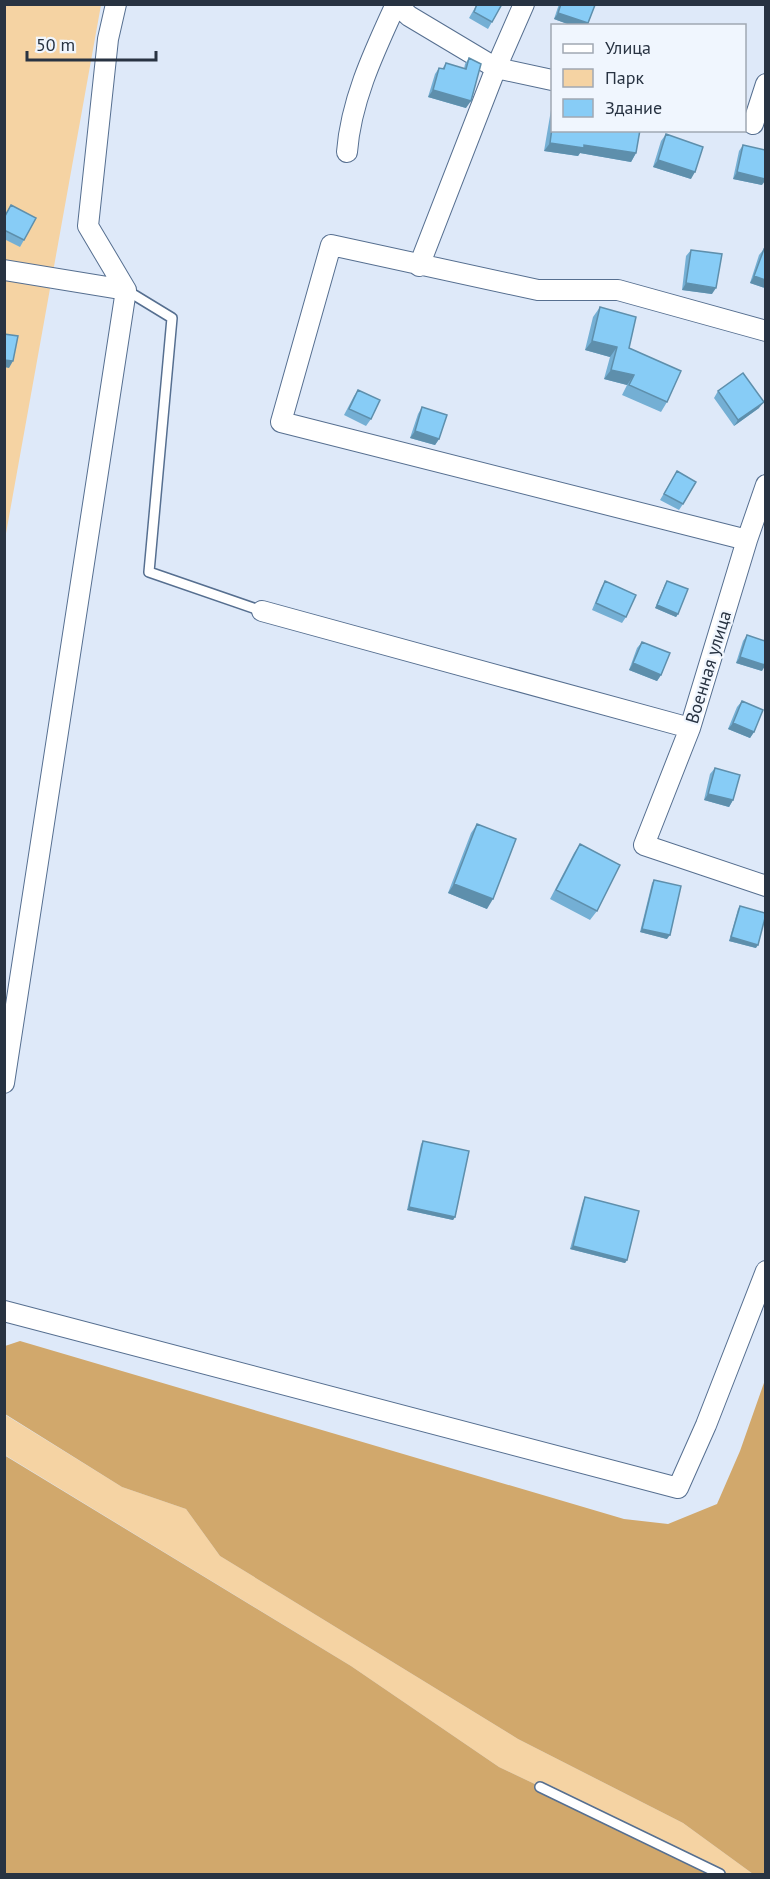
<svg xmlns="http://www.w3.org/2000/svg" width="770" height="1879" font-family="'PT Sans',sans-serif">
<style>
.green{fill:#f5d3a3}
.forest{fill:#d1a86c}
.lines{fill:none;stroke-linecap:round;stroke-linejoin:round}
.service-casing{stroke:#566f90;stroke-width:12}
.minor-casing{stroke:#566f90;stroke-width:22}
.service{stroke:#fff;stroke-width:9}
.minor{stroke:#fff;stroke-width:20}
.wall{fill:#74afd4}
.shaded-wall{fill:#5e8fac}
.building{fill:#87ccf6;stroke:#5e8fac;stroke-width:1.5}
.labels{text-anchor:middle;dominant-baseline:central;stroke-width:4.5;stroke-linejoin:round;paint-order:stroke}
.street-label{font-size:18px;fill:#283342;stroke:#f0f6fe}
</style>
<rect width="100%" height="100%" fill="#dee9f9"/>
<path class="green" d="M 5,5 L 101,5 L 5,539 Z
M 4,1414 L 122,1487 L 186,1509 L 220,1556 L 518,1739 L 683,1823 L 753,1874 L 712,1874 L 699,1862 L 499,1767 L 351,1666 L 5,1455 Z"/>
<path class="forest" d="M 20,1341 L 624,1519 L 668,1524 L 717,1504 L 740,1451 L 765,1380 L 765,1874 L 753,1874 L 683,1823 L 518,1739 L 220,1556 L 186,1509 L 122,1487 L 5,1414 L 5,1346 Z
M 4,1455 L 351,1666 L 499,1767 L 699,1862 L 712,1874 L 5,1874 Z"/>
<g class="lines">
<defs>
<path id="service" d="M 126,290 L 172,318 L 149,572 L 262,611
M 540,1787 L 720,1874"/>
<path id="minor" d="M 396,4 L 409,16 L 496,68 L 552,80
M 753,124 L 766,84
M 347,152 C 351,100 374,52 396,4
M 419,266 L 496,68 L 524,4
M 4,270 L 126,290
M 766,485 L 747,540 L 690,728 L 644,845 L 766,886
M 747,540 L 281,422 L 331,245 L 538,290 L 618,290 L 766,331
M 262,611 L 690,728
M 4,1083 L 126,290 L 88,226 L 108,39 L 116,4
M 4,1311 L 678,1488 L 706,1425 L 766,1271"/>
</defs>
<use href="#service" class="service-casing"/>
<use href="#minor" class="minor-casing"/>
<use href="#service" class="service"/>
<use href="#minor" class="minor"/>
</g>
<path class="wall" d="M 477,4 L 502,4 L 488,29 L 469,18 Z
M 559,4 L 595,5 L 587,26 L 573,26 L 554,19 Z
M 469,58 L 466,108 L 428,97 L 435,74 L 439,68 L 442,69 L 446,63 L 464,69 L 465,64 Z
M 552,108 L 552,130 L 636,153 L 631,162 L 580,153 L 578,156 L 544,151 L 551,110 Z
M 666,134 L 691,179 L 653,167 L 661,141 Z
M 743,145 L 762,185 L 733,179 L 739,151 Z
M 11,205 L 24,240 L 20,247 L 4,239 L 4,216 Z
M 764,249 L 765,250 L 765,288 L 750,283 L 759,255 Z
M 691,250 L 712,294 L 682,290 L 686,256 Z
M 600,307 L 667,402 L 661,412 L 622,395 L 627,385 L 604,379 L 610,357 L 585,350 L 593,317 Z
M 358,390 L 371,419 L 366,426 L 344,415 L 354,396 Z
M 718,391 L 759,408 L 734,426 L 714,398 Z
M 422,407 L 439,439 L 435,445 L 410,438 L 418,414 Z
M 677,471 L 683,504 L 679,510 L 660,500 Z
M 605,581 L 626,617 L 622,623 L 592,610 L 601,588 Z
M 667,581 L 678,614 L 676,617 L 655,608 L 665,584 Z
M 747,635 L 762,671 L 736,663 L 743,641 Z
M 642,642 L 661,675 L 657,681 L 629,670 L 637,648 Z
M 742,701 L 754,732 L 750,738 L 728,729 L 737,707 Z
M 715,768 L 733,800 L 729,807 L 704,800 L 710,774 Z
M 477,824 L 487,909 L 448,893 L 471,833 Z
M 580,844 L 597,911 L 590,920 L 550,899 L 574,853 Z
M 654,880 L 667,939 L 640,932 L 652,883 Z
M 740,906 L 756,948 L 729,941 L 738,909 Z
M 423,1141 L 455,1217 L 453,1220 L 407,1210 L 421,1144 Z
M 585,1197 L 627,1260 L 625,1263 L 570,1249 L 583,1201 Z"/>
<path class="shaded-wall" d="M 558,13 L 588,23 L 587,26 L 573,26 L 554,19 Z
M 433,90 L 471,101 L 466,108 L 428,97 Z
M 550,143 L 584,145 L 636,153 L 631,162 L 580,153 L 578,156 L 544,151 Z
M 658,160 L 695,172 L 691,179 L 653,167 Z
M 737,172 L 765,179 L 765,181 L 762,185 L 733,179 Z
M 754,276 L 765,280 L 765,288 L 750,283 Z
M 686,283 L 716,288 L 712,294 L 682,290 Z
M 592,341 L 617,347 L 610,357 L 585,350 Z
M 4,360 L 13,361 L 9,368 L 4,367 Z
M 611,370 L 634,375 L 627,385 L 604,379 Z
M 764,402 L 759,408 L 734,426 L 738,420 Z
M 415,431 L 439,439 L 435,445 L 410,438 Z
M 657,605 L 678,614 L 676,617 L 655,608 Z
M 740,657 L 765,665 L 765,666 L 762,671 L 736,663 Z
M 633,663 L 661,675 L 657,681 L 629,670 Z
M 733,723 L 754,732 L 750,738 L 728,729 Z
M 708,794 L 733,800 L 729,807 L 704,800 Z
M 454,884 L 493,899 L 487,909 L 448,893 Z
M 642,929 L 670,935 L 667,939 L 640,932 Z
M 731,937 L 758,945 L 756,948 L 729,941 Z
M 409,1207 L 455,1217 L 453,1220 L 407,1210 Z
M 573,1246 L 627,1260 L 625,1263 L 570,1249 Z"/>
<path class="building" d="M 477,4 L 502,4 L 492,22 L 474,12 Z
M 561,4 L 594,4 L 595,5 L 588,23 L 558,13 Z
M 469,58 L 481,64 L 471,101 L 433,90 L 439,68 L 444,69 L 446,63 L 466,69 Z
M 552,128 L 552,130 L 640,130 L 636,153 L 584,145 L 584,148 L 550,143 Z
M 666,134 L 703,147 L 695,172 L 658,160 Z
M 743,145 L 765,150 L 765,179 L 737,172 Z
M 11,205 L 36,218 L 24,240 L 4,230 L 4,218 Z
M 764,249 L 765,250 L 765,280 L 754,276 Z
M 691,250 L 722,254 L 716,288 L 686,283 Z
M 600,307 L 636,317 L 629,348 L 681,371 L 667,402 L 629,385 L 634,375 L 611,370 L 617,347 L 592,341 Z
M 4,334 L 18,336 L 13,361 L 4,360 Z
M 743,373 L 764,402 L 738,420 L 718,391 Z
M 358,390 L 380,400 L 371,419 L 349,409 Z
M 422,407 L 447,415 L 439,439 L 415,431 Z
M 677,471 L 696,482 L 683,504 L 664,494 Z
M 605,581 L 636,595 L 626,617 L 596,603 Z
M 667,581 L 688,589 L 678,614 L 657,605 Z
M 747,635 L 765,641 L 765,665 L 740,657 Z
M 642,642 L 670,653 L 661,675 L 633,663 Z
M 742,701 L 763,710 L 754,732 L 733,723 Z
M 715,768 L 740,775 L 733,800 L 708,794 Z
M 477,824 L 516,839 L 493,899 L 454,884 Z
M 580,844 L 620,865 L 597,911 L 556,890 Z
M 654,880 L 681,886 L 670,935 L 642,929 Z
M 740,906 L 765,913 L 765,918 L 758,945 L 731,937 Z
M 423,1141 L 469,1151 L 455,1217 L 409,1207 Z
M 585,1197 L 639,1211 L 627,1260 L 573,1246 Z"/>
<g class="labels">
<g class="street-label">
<text transform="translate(708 667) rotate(-73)">Военная улица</text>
</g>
</g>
<rect width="770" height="1879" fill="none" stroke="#283342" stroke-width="12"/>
<rect x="551" y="24" width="195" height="108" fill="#f0f6fe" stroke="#a0a8b3" stroke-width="1.5"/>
<rect x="563" y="44" width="30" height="9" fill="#ffffff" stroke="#a0a8b3" stroke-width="1.5"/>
<text x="605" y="54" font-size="18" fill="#283342">Улица</text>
<rect x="563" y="69" width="30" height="18" fill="#f5d3a3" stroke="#a0a8b3" stroke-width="1.5"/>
<text x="605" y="84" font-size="18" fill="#283342">Парк</text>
<rect x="563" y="99" width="30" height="18" fill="#87ccf6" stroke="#a0a8b3" stroke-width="1.5"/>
<text x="605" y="114" font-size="18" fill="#283342">Здание</text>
<path d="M27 51v9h129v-9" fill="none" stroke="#283342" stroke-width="3"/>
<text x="36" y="51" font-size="18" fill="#283342" stroke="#f0f6fe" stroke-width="4.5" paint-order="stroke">50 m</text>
</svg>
